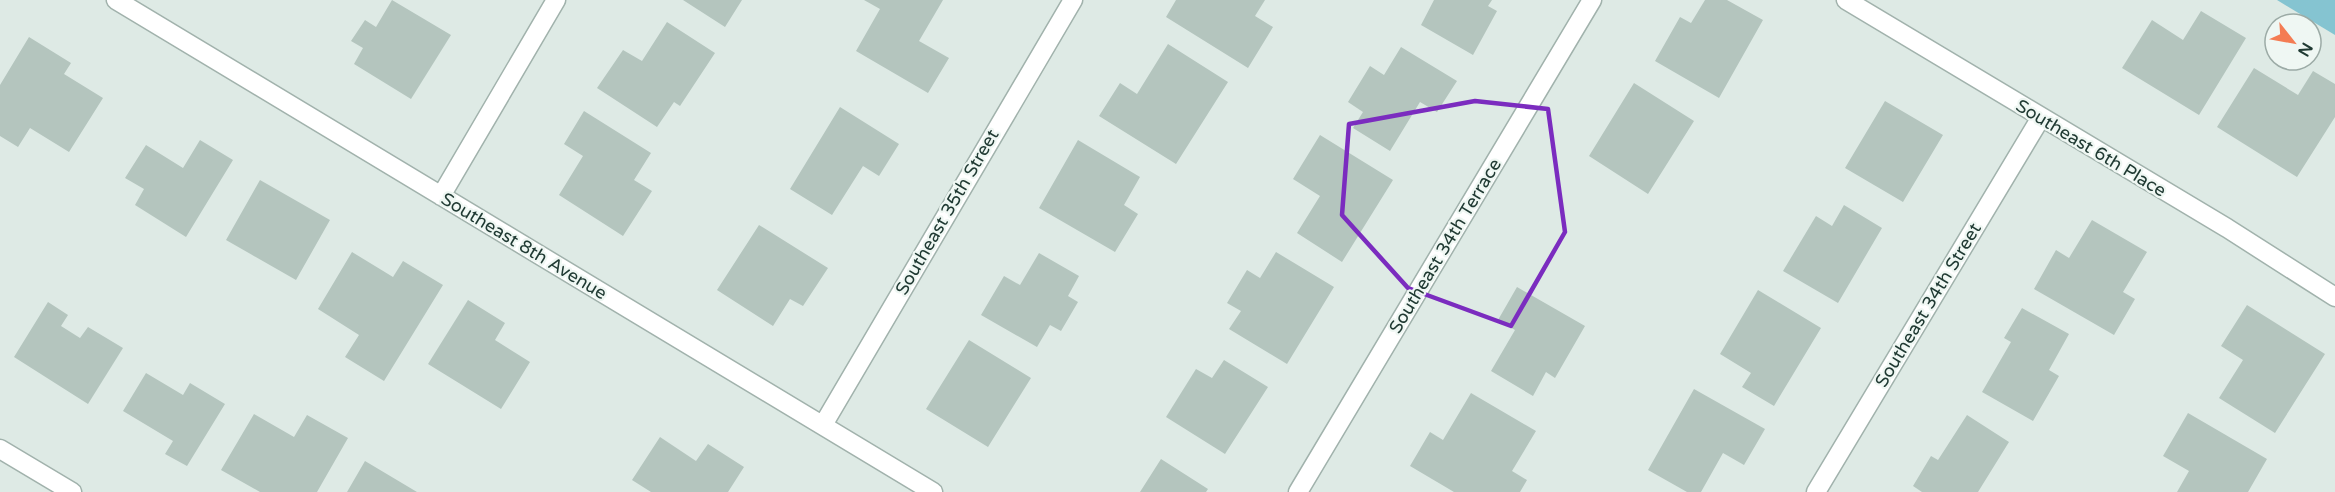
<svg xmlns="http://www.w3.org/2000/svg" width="2335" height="492" font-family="'Varela Round',sans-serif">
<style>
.water{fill:#85c4d1}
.building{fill:#b4c5be}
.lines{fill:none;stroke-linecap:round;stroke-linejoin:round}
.street-casing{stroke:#a1b2ac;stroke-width:21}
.street{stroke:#fff;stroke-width:18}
.marked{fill:none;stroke:#7b2cbf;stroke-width:4.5;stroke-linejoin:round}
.labels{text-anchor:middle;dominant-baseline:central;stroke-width:4.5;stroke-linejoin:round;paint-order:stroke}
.street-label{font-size:18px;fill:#203a33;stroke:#eff7f3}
</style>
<rect width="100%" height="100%" fill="#deeae5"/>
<path class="water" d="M 2277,0 L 2335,0 L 2335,35 Z"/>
<path class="building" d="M 392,0 L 451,35 L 411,99 L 354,64 L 363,48 L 351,41 L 365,20 L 376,27 Z
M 683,0 L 742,0 L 725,27 Z
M 864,0 L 943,0 L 919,41 L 949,58 L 928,93 L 856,51 L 880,9 Z
M 1176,0 L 1265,0 L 1255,16 L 1273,27 L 1248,68 L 1166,17 Z
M 1434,0 L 1492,0 L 1488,6 L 1497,11 L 1473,55 L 1421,25 Z
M 1705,0 L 1727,0 L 1763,20 L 1719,98 L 1655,61 L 1680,17 L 1691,23 Z
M 2201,11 L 2246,38 L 2199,115 L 2122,68 L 2152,20 L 2183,40 Z
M 667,22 L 715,53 L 680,106 L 674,102 L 657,127 L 597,88 L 623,50 L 642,61 Z
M 29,37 L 71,63 L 64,74 L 103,98 L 69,152 L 30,128 L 18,147 L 0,136 L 0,85 Z
M 1168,44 L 1228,82 L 1176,164 L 1099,116 L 1120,83 L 1137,94 Z
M 1401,47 L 1457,81 L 1437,112 L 1420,102 L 1390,151 L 1353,128 L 1363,112 L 1348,102 L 1370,66 L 1384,75 Z
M 2254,68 L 2298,95 L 2313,71 L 2335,84 L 2335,117 L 2297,177 L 2217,127 Z
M 1634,83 L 1694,121 L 1648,194 L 1589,156 Z
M 1885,101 L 1943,135 L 1903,202 L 1845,168 Z
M 840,107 L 899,144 L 879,176 L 863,166 L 832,215 L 790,189 Z
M 584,111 L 651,153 L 634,180 L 652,191 L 623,236 L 559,195 L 583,156 L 564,144 Z
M 1320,135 L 1393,180 L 1342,262 L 1297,233 L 1320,196 L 1293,179 Z
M 200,140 L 233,160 L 186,237 L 135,205 L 144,189 L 125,178 L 146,145 L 183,168 Z
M 1078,140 L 1140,177 L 1124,205 L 1138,214 L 1115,252 L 1039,208 Z
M 260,180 L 330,220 L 296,280 L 226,240 Z
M 1844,205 L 1882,228 L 1838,303 L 1783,271 L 1816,216 L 1832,226 Z
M 2092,220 L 2147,252 L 2123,292 L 2135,299 L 2114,335 L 2034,289 L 2056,250 L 2069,258 Z
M 759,225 L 828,268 L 803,306 L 790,299 L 773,326 L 717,290 Z
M 352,252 L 393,277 L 403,261 L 443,285 L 384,381 L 345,357 L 359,335 L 318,309 Z
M 1276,252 L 1334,287 L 1287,364 L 1229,329 L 1241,311 L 1227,303 L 1247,270 L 1260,278 Z
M 1039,253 L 1079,276 L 1068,296 L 1078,302 L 1061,331 L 1050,325 L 1037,347 L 981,315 L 1004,276 L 1020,285 Z
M 1517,287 L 1585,326 L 1555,378 L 1546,372 L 1533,396 L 1491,371 L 1515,330 L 1498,320 Z
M 1758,290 L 1821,328 L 1774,406 L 1742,387 L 1751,373 L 1720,354 Z
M 468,300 L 505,323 L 495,340 L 530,362 L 501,409 L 428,364 Z
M 48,302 L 68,315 L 61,326 L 80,338 L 88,327 L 123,348 L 88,404 L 14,357 Z
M 2247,305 L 2325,354 L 2275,433 L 2219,398 L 2243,360 L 2221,346 Z
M 2022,308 L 2069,334 L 2049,370 L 2059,376 L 2033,421 L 1982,392 L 2011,342 L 2004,338 Z
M 969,340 L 1031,378 L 988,447 L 926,409 Z
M 1224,360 L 1268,387 L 1225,454 L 1166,417 L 1196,369 L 1212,378 Z
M 146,373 L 183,395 L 190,383 L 225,404 L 187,466 L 165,454 L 173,441 L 123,411 Z
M 1694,389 L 1765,429 L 1744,465 L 1723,453 L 1701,492 L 1687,492 L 1648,470 Z
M 1471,393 L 1536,431 L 1512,471 L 1527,480 L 1520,492 L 1454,492 L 1410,466 L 1430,432 L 1443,440 Z
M 2188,413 L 2267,459 L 2248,492 L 2177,492 L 2189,471 L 2163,456 Z
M 254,414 L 294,437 L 307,415 L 348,438 L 317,492 L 260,492 L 221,470 Z
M 1967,415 L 2009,442 L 1978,492 L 1922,492 L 1913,486 L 1931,456 L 1938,460 Z
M 660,437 L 696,461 L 708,444 L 744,467 L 728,492 L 651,492 L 632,480 Z
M 1161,459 L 1208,489 L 1206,492 L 1140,492 Z
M 365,461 L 417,492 L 347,492 Z"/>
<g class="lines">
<defs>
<path id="street" d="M 116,0 L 933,492
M 1846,0 L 2227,228 L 2335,297
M 441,196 L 556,0
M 823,425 L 1073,0
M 0,449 L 72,492
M 1298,492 L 1592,0
M 1816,492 L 2040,119"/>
</defs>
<use href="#street" class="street-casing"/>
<use href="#street" class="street"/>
</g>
<path class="marked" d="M 1475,101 L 1548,109 L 1565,232 L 1511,326 L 1408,288 L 1342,215 L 1349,124 Z"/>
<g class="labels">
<g class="street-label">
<text transform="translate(2091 148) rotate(31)">Southeast 6th Place</text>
<text transform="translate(947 212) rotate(-60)">Southeast 35th Street</text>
<text transform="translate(524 246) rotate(31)">Southeast 8th Avenue</text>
<text transform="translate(1445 246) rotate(-59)">Southeast 34th Terrace</text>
<text transform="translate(1928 305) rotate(-59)">Southeast 34th Street</text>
</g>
</g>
<g transform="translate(2293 42) rotate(121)"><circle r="28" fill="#eff7f3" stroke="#9caba6" stroke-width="1.5"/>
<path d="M0-4.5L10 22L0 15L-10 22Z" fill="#f47c53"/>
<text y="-9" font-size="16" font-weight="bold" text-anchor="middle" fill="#203a33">N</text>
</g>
</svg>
